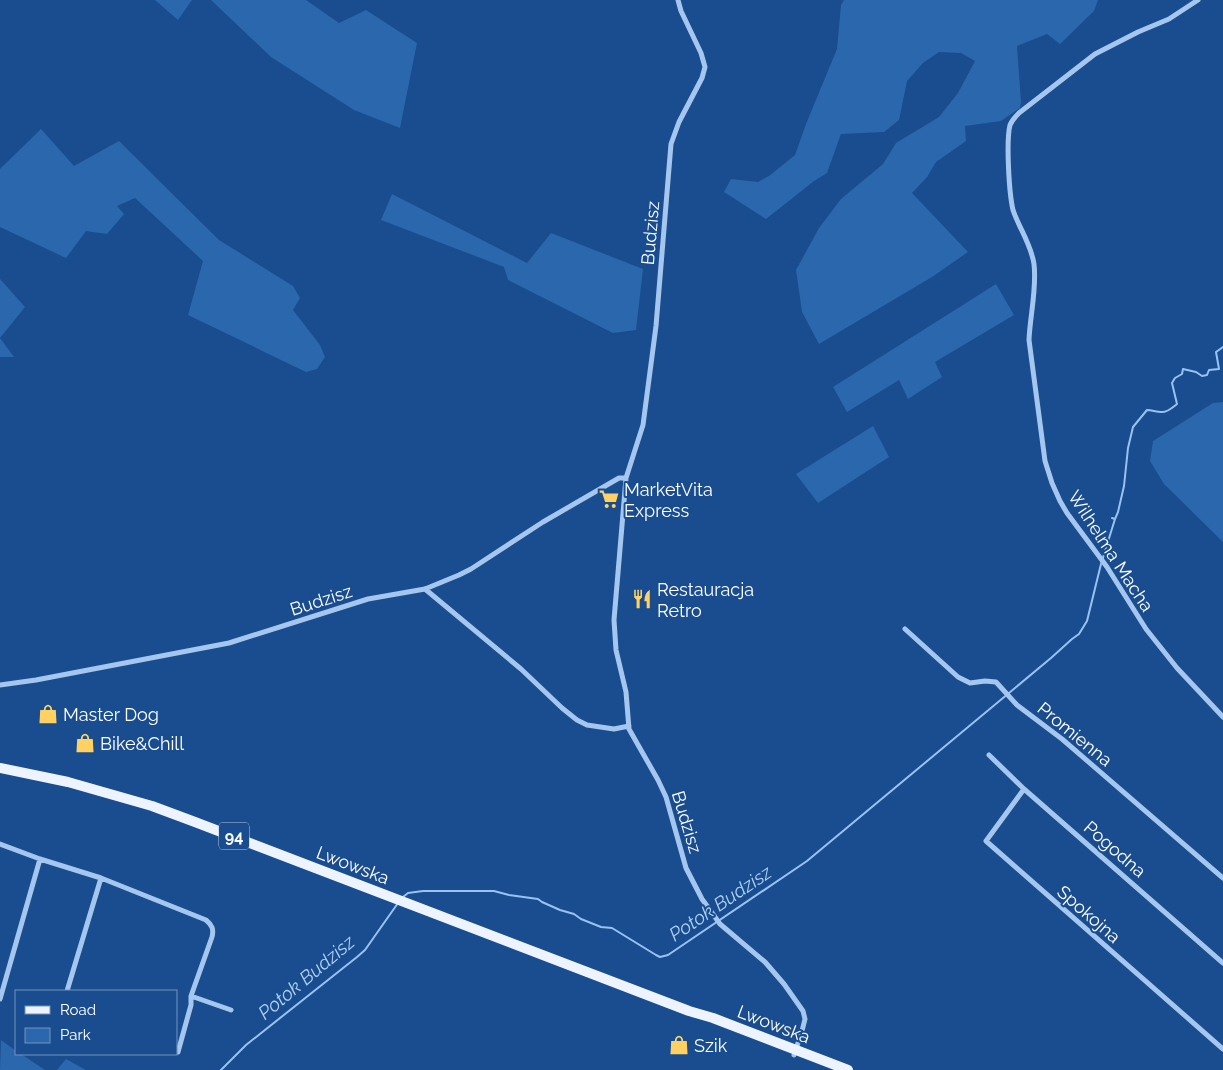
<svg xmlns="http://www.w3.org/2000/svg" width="1223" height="1070" font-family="Raleway,sans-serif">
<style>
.green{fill:#2b67ad}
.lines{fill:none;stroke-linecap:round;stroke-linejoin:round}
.stream{stroke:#98c2f1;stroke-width:2}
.street{stroke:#a5c7ef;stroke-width:5}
.primary{stroke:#edf4ff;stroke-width:10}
.labels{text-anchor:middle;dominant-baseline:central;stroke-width:4;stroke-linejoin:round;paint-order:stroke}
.shield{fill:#194d8f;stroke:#bacadd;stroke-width:1}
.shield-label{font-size:16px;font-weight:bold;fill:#fff}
.street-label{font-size:18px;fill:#fff;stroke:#194d8f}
.poi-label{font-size:18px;fill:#fff;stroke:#194d8f;text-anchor:start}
.water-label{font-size:19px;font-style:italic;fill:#b1d1f6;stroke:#194d8f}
</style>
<rect width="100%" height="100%" fill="#194d8f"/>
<path class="green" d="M 155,0 L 192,0 L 178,20 Z
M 211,0 L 306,0 L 339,23 L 366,10 L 417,43 L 400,128 L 354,110 L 271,57 Z
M 844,0 L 1098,0 L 1094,11 L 1060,44 L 1047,34 L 1017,46 L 1021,102 L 1020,108 L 1001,121 L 965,126 L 966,141 L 936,162 L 927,177 L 912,193 L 968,252 L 932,277 L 819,344 L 802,312 L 796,270 L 819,228 L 841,199 L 883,164 L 896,143 L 939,117 L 958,93 L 975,61 L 961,53 L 939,52 L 923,63 L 907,81 L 899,120 L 884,132 L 841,134 L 827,173 L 814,181 L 766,219 L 724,192 L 731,179 L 758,182 L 769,176 L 795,155 L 806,124 L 837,49 L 841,5 Z
M 41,129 L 74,166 L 119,141 L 219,240 L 293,286 L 300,298 L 293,310 L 320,345 L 325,357 L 317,369 L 306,372 L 188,315 L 203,261 L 135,198 L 117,206 L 124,214 L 107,234 L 86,231 L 66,258 L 0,227 L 0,169 Z
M 392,194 L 527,263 L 551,233 L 643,269 L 636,330 L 613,333 L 508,280 L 504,267 L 381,220 Z
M 0,279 L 25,307 L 0,338 L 14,357 L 0,357 Z
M 996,284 L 1014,315 L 935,362 L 942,377 L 908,399 L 899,380 L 847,412 L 833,387 Z
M 1223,402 L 1223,542 L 1164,484 L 1150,461 L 1153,441 L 1213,403 Z
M 873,426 L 889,457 L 818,503 L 796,474 Z
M 1,1040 L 16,1051 L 16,1054 L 21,1054 L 45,1070 L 0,1070 Z
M 66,1059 L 86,1070 L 57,1070 Z"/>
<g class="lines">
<path class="stream" d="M 1115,519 L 1118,512 L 1124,486 L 1128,448 L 1133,427 L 1147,410 C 1152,410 1156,412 1161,412 C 1167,413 1173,407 1177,404 L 1172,383 L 1175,378 L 1182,374 L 1183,369 L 1196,372 L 1202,376 L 1207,375 L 1209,370 L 1219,369 L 1216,352 L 1223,347
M 403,897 L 408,893 L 423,891 L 494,891 L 509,895 L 538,899 L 542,902 L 560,910 L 574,914 L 581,919 L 601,927 L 612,928 L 656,955 L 660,957 L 668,955 L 807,861 L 1051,658 L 1072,639 L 1079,634 L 1087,621 L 1101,564 L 1115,519 L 1112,518
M 221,1070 L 246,1045 L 357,957 L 365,950 L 398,903"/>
<path class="street" d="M 678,0 L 681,11 L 701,53 L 705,67 L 702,78 L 679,122 L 671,144 L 656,326 L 643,425 L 626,478 L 614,620 L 616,650 L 626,692 L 629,729 L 658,780 L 666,797 L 686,868 L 702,899 L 720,924 L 765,962 L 784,984 L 803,1011 L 805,1019 L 802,1031 L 794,1055
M 1198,0 L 1169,19 L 1138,32 L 1095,54 L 1019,113 C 1015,117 1012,120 1010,125 C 1006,141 1009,193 1013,210 C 1019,228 1031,244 1034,264 C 1037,289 1030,315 1029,340 L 1045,461 L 1052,483 L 1060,501 L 1067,513 L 1107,567 L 1146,629 L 1177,668 L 1223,717
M 425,589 L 521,669 L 562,708 L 577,720 L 587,725 L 614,729 L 629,726
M 905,629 L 958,677 L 970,683 L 985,681 L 996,682 L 1017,705 L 1062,739 L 1223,878
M 0,685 L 36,680 L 229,643 L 368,599 L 425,589 L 459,575 L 471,569 L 543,522 L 619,478 L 626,478
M 989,755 L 1024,789 L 1223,963
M 1024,789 L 986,841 L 1223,1049
M 0,844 L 40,859 L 101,878 L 206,920 C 212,925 214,929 212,937 L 191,996 L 191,1005 L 178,1052
M 67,991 L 101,878
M 191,996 L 231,1010
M 0,999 L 40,859"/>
<path class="primary" d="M 0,768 L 68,782 L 152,806 L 195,822 L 689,1011 L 713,1018 L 848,1070"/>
</g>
<defs>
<symbol id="supermarket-bare" viewBox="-9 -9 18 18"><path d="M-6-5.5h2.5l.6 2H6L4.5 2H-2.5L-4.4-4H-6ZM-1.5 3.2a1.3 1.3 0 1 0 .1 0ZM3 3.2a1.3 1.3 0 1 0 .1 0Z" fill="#ffd163" stroke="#194d8f" stroke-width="2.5" paint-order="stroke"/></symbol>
<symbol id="restaurant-bare" viewBox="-9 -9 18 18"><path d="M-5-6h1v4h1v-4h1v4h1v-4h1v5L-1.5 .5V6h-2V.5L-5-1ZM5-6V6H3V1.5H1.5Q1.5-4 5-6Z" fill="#ffd163" stroke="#194d8f" stroke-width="2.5" paint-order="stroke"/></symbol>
<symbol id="shop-bare" viewBox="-9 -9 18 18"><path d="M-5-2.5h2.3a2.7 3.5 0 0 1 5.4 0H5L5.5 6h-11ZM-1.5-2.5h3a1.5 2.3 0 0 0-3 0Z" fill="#ffd163" stroke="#194d8f" stroke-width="2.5" paint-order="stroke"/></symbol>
</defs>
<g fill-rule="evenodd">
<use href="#supermarket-bare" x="595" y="485" width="28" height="28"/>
<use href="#restaurant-bare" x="628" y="585" width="28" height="28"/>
<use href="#shop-bare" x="34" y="700" width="28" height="28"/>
<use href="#shop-bare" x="71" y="729" width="28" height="28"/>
<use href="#shop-bare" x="665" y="1031" width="28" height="28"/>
</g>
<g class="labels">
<rect class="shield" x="219" y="822.5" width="30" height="27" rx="4"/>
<g class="shield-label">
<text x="234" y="836">94</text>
</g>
<g class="street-label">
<text transform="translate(650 233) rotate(-85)">Budzisz</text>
<text transform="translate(1111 551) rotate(57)">Wilhelma Macha</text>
<text transform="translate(321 600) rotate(-18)">Budzisz</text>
<text transform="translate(1075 734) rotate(39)">Promienna</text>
<text transform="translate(687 822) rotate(73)">Budzisz</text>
<text transform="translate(1115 849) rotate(41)">Pogodna</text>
<text transform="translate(353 865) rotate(21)">Lwowska</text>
<text transform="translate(1089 914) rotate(41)">Spokojna</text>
<text transform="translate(774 1024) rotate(21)">Lwowska</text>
</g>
<g class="poi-label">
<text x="624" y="489">MarketVita<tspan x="624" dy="21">Express</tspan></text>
<text x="657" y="589">Restauracja<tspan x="657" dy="21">Retro</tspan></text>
<text x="63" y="714">Master Dog</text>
<text x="100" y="743">Bike&amp;Chill</text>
<text x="694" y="1045">Szik</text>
</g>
<g class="water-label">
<text transform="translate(720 903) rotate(-34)">Potok Budzisz</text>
<text transform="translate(306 977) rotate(-40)">Potok Budzisz</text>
</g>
</g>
<rect x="15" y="990" width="162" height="65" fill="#194d8f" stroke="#7594bc"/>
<rect x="25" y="1006" width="25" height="8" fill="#edf4ff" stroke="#7594bc"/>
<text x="60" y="1015" font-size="15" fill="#ffffff">Road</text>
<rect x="25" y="1028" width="25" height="15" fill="#2b67ad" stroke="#7594bc"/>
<text x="60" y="1040" font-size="15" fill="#ffffff">Park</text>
</svg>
